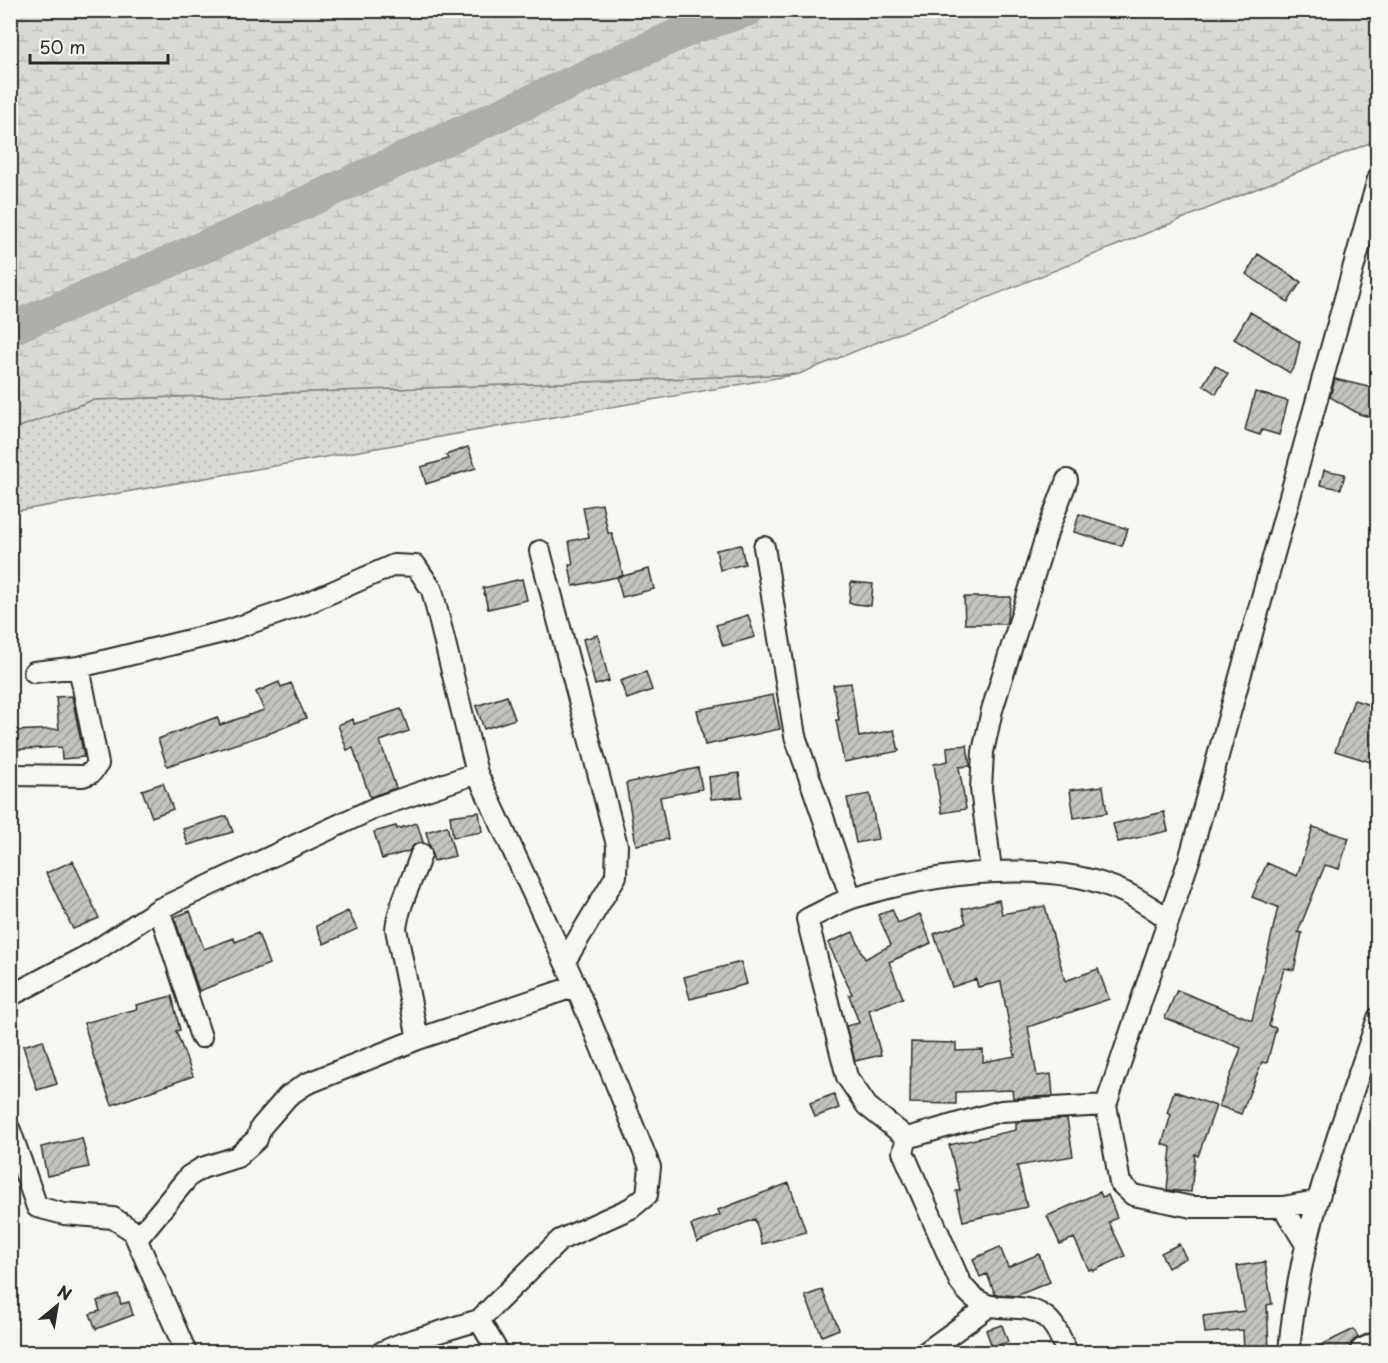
<svg xmlns="http://www.w3.org/2000/svg" width="1388" height="1363" font-family="'Playpen Sans',sans-serif">
<style>
.grass{fill:url(#grass-dots);stroke:#828280;stroke-width:1.5}
.wetland{fill:url(#wetland-marsh);stroke:#828280;stroke-width:1.5}
.lines{fill:none;stroke-linecap:round;stroke-linejoin:round}
.river{stroke:#aeaeab;stroke-width:33}
.building{fill:url(#building-hatch);stroke:#2b2b2b;stroke-width:1.5}
.street-casing{stroke:#2b2b2b;stroke-width:24}
.secondary-casing{stroke:#2b2b2b;stroke-width:32}
.street{stroke:#f6f6f2;stroke-width:20}
.secondary{stroke:#f6f6f2;stroke-width:27}
</style>
<defs>
<pattern id="grass-dots" width="8" height="8" patternUnits="userSpaceOnUse" patternTransform="scale(1.5)"><rect width="8" height="8" fill="#d9d9d5"/><path d="M2 2h.1M6 6h.1" fill="none" stroke="#babab7" stroke-width="1.8" stroke-linecap="round"/></pattern>
<pattern id="wetland-marsh" width="20" height="14" patternUnits="userSpaceOnUse" patternTransform="scale(1.5)"><rect width="20" height="14" fill="#d9d9d5"/><path d="M1 5h8M5 5V1M11 12h8M15 12V8" fill="none" stroke="#babab7"/></pattern>
<pattern id="building-hatch" width="6" height="6" patternUnits="userSpaceOnUse" patternTransform="scale(1.5)"><rect width="6" height="6" fill="#c3c3c0"/><path d="M-1 1l2-2M0 6l6-6M5 7l2-2" fill="none" stroke="#9f9f9c"/></pattern>
</defs>
<rect width="100%" height="100%" fill="#f6f6f2"/>
<filter id="ink" filterUnits="userSpaceOnUse"><feTurbulence type="fractalNoise" baseFrequency=".0167" numOctaves="2"/><feDisplacementMap in="SourceGraphic" scale="12" xChannelSelector="R" yChannelSelector="G"/><feConvolveMatrix kernelMatrix="1 2 1 2 8 2 1 2 1" color-interpolation-filters="sRGB"/></filter>
<g filter="url(#ink)">
<path class="grass" d="M 799,374 L 11,512 L 11,430 L 93,400 Z"/>
<path class="wetland" d="M 11,10 L 1377,11 L 1377,140 L 799,374 L 93,400 L 11,430 Z"/>
<g class="lines">
<path class="river" d="M 10,329 L 251,227 L 695,27 L 748,10"/>
</g>
<path class="building" d="M 1258,254 L 1301,282 L 1288,302 L 1246,274 Z
M 1250,312 L 1300,342 L 1295,365 L 1290,373 L 1234,339 Z
M 1215,365 L 1228,374 L 1216,394 L 1203,385 Z
M 1335,379 L 1377,389 L 1377,419 L 1359,414 L 1330,397 Z
M 1255,392 L 1288,401 L 1279,435 L 1262,430 L 1260,435 L 1245,430 Z
M 468,447 L 476,468 L 426,484 L 421,467 L 448,459 L 446,455 Z
M 1324,470 L 1345,474 L 1341,489 L 1320,485 Z
M 602,504 L 608,533 L 612,533 L 623,576 L 649,569 L 654,589 L 622,597 L 617,577 L 622,576 L 573,586 L 569,565 L 573,565 L 569,541 L 589,537 L 583,507 Z
M 1079,514 L 1128,529 L 1122,546 L 1074,532 Z
M 741,545 L 745,564 L 720,570 L 716,550 Z
M 522,579 L 527,600 L 488,609 L 483,588 Z
M 851,582 L 873,584 L 871,606 L 849,603 Z
M 964,597 L 1011,597 L 1006,624 L 965,624 Z
M 748,615 L 755,637 L 723,646 L 716,625 Z
M 598,635 L 609,681 L 595,685 L 583,639 Z
M 646,672 L 652,690 L 627,699 L 620,681 Z
M 279,682 L 281,687 L 291,683 L 306,718 L 273,732 L 167,766 L 158,739 L 217,717 L 220,725 L 264,710 L 256,692 Z
M 851,683 L 859,737 L 894,730 L 899,751 L 844,762 L 836,720 L 839,720 L 833,685 Z
M 773,695 L 780,729 L 705,745 L 697,710 Z
M 72,696 L 84,757 L 62,759 L 61,747 L 10,750 L 10,731 L 59,729 L 56,697 Z
M 507,696 L 515,719 L 484,729 L 476,706 Z
M 1354,700 L 1377,707 L 1377,764 L 1335,751 Z
M 401,709 L 409,731 L 380,741 L 396,788 L 370,797 L 353,748 L 347,750 L 338,725 L 353,719 L 354,724 Z
M 967,745 L 970,766 L 959,767 L 966,809 L 942,813 L 934,764 L 948,761 L 947,747 Z
M 698,768 L 702,789 L 660,797 L 668,839 L 636,845 L 626,783 Z
M 739,773 L 742,797 L 711,799 L 709,777 Z
M 163,783 L 173,809 L 152,817 L 142,790 Z
M 1103,786 L 1107,813 L 1074,818 L 1070,790 Z
M 870,794 L 878,839 L 856,843 L 847,798 Z
M 479,812 L 482,832 L 453,837 L 450,816 Z
M 1164,812 L 1168,831 L 1118,842 L 1113,824 Z
M 227,816 L 233,832 L 188,845 L 183,829 Z
M 417,823 L 423,842 L 414,845 L 409,851 L 382,859 L 374,832 L 396,826 L 397,829 Z
M 447,826 L 455,856 L 434,861 L 426,832 Z
M 1313,827 L 1349,838 L 1339,869 L 1325,865 L 1298,932 L 1302,933 L 1294,970 L 1284,968 L 1269,1026 L 1276,1028 L 1267,1063 L 1262,1062 L 1241,1114 L 1219,1106 L 1241,1048 L 1165,1018 L 1177,990 L 1252,1020 L 1278,907 L 1252,897 L 1267,863 L 1297,876 Z
M 73,861 L 99,918 L 73,929 L 46,873 Z
M 999,900 L 1002,914 L 1045,906 L 1065,981 L 1098,969 L 1109,999 L 1028,1027 L 1037,1076 L 1051,1074 L 1053,1096 L 1013,1098 L 1012,1090 L 956,1092 L 956,1104 L 910,1103 L 911,1042 L 956,1043 L 956,1051 L 983,1050 L 983,1062 L 1015,1056 L 1001,982 L 978,987 L 976,979 L 952,987 L 934,934 L 966,923 L 962,909 Z
M 892,909 L 898,923 L 920,914 L 931,943 L 889,962 L 903,998 L 869,1010 L 881,1055 L 855,1061 L 846,1026 L 859,1023 L 849,995 L 852,994 L 828,943 L 853,932 L 865,959 L 891,945 L 878,915 Z
M 190,911 L 204,949 L 234,938 L 235,942 L 258,933 L 269,964 L 199,991 L 174,917 Z
M 348,911 L 357,929 L 324,944 L 316,926 Z
M 741,962 L 747,984 L 690,999 L 684,977 Z
M 172,996 L 180,1030 L 176,1031 L 193,1076 L 112,1105 L 94,1058 L 84,1023 L 137,1009 L 136,1005 Z
M 43,1040 L 57,1084 L 37,1090 L 23,1046 Z
M 1174,1091 L 1216,1106 L 1198,1156 L 1195,1154 L 1191,1192 L 1167,1190 L 1171,1147 L 1162,1144 L 1171,1115 L 1167,1113 Z
M 834,1094 L 839,1108 L 815,1117 L 810,1103 Z
M 1067,1119 L 1073,1156 L 1017,1166 L 1027,1207 L 963,1221 L 956,1191 L 960,1190 L 949,1145 L 1016,1130 L 1016,1122 Z
M 82,1138 L 89,1167 L 47,1176 L 41,1147 Z
M 789,1183 L 806,1232 L 762,1244 L 755,1219 L 697,1242 L 691,1225 L 720,1215 L 718,1210 Z
M 1100,1192 L 1102,1197 L 1108,1195 L 1113,1207 L 1117,1218 L 1109,1222 L 1125,1256 L 1093,1271 L 1092,1269 L 1089,1270 L 1074,1238 L 1060,1244 L 1047,1216 Z
M 1179,1244 L 1186,1258 L 1168,1268 L 1161,1253 Z
M 1000,1247 L 1008,1267 L 1039,1254 L 1050,1282 L 1016,1296 L 995,1294 L 987,1274 L 980,1277 L 973,1259 Z
M 1265,1262 L 1272,1304 L 1267,1305 L 1269,1350 L 1244,1351 L 1243,1330 L 1205,1333 L 1203,1316 L 1245,1311 L 1237,1266 Z
M 822,1290 L 839,1329 L 822,1336 L 805,1296 Z
M 118,1294 L 121,1304 L 129,1302 L 133,1315 L 96,1329 L 90,1314 L 100,1311 L 97,1301 Z
M 1002,1325 L 1008,1342 L 992,1347 L 986,1330 Z
M 1354,1329 L 1358,1337 L 1351,1343 L 1349,1353 L 1305,1353 Z"/>
<g class="lines">
<defs>
<path id="street" d="M 764,547 L 795,736 L 851,898
M 540,551 L 617,845 L 616,876 L 565,961
M 34,672 L 79,667 L 227,631 L 305,604 L 394,565 L 416,566 L 432,590 L 477,773 L 576,986 L 650,1167 L 647,1195 L 631,1208 L 560,1240 L 479,1320 L 403,1343 L 382,1352
M 10,775 L 83,776 L 91,773 L 98,764 L 79,667
M 991,870 L 981,789 L 983,752 L 992,710 L 1048,530 L 1067,480
M 159,909 L 201,1037
M 10,996 L 92,953 L 159,909 L 377,807 L 477,773
M 418,1039 L 396,929 C 399,903 413,879 421,854
M 10,1130 L 37,1207 L 64,1214 L 113,1218 L 133,1231 L 186,1352
M 907,1138 L 867,1106 L 847,1077 L 807,919 C 822,912 837,903 852,898 C 930,874 1050,855 1126,893 C 1141,900 1155,910 1169,919
M 1316,1201 L 1283,1207 L 1192,1207 L 1133,1195 L 1120,1183 L 1106,1105 L 1190,857 L 1378,179
M 1283,1207 L 1305,1243
M 137,1239 L 189,1176 L 202,1168 L 237,1157 L 257,1139 L 261,1127 L 288,1096 L 306,1084 L 418,1039 L 576,986
M 479,1320 L 498,1352
M 926,1352 L 988,1307
M 1067,1352 C 1061,1340 1056,1324 1044,1316 C 1014,1296 988,1324 960,1282 L 903,1152 L 907,1138 L 1001,1111 L 1106,1105
M 1289,1352 C 1298,1236 1341,1128 1378,1018"/>
<path id="secondary" d="M 1364,1352 L 1378,1346"/>
</defs>
<use href="#street" class="street-casing"/>
<use href="#secondary" class="secondary-casing"/>
<use href="#street" class="street"/>
<use href="#secondary" class="secondary"/>
</g>
</g>
<rect width="1388" height="1363" fill="none" stroke="#f6f6f2" stroke-width="36"/>
<rect x="18" y="18" width="1352" height="1327" fill="none" stroke="#2b2b2b" stroke-width="2" filter="url(#ink)"/>
<g transform="translate(57 1306) rotate(30)" stroke="#f6f6f2" stroke-width="4.5" paint-order="stroke">
<path d="M0-4.5L10 22L0 15L-10 22Z" fill="#2b2b2b"/>
<text y="-9" font-size="16" font-weight="bold" text-anchor="middle" fill="#2b2b2b">N</text>
</g>
<path d="M30 54v9h138v-9" fill="none" stroke="#2b2b2b" stroke-width="3"/>
<text x="39" y="54" font-size="18" fill="#2b2b2b" stroke="#f6f6f2" stroke-width="4.5" paint-order="stroke">50 m</text>
</svg>
